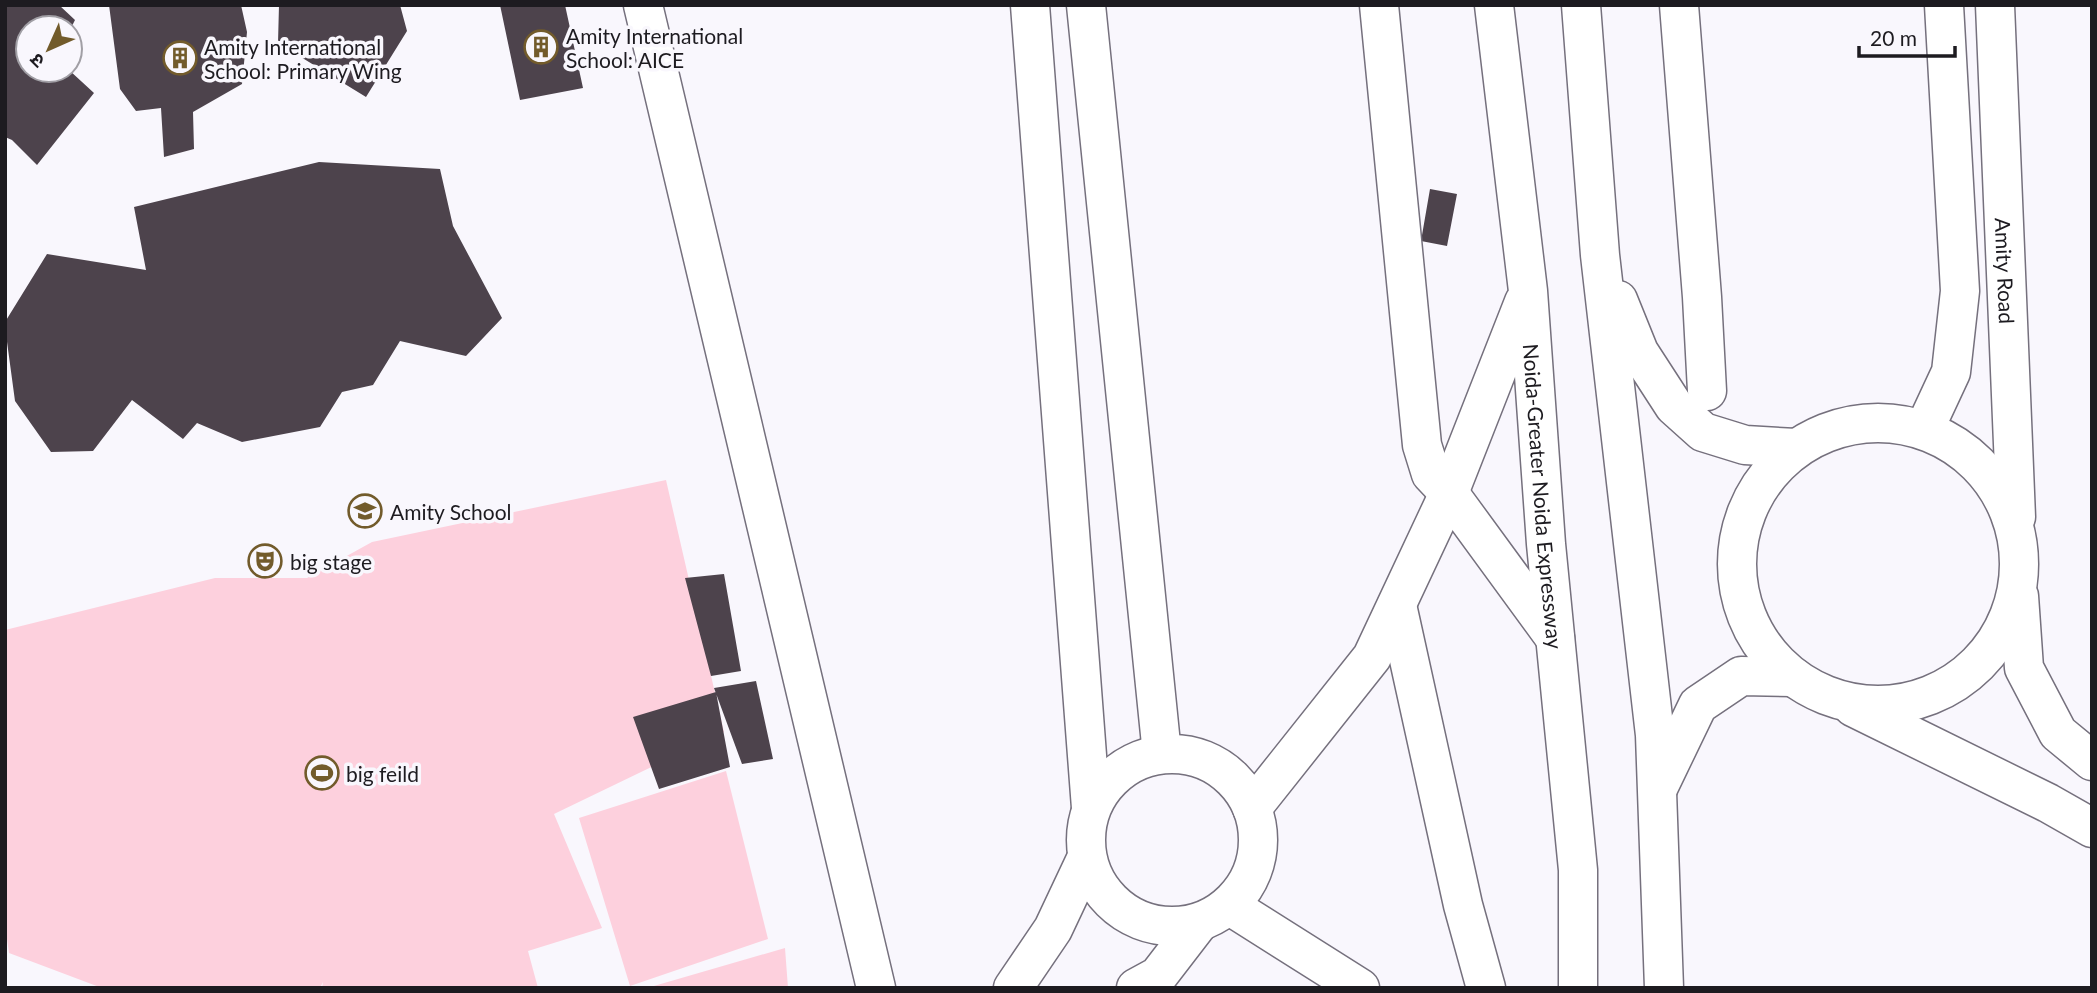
<svg xmlns="http://www.w3.org/2000/svg" width="2097" height="993" font-family="Lato,'Noto Sans Devanagari',sans-serif">
<style>
.green{fill:#fdd0dd}
.building{fill:#4d434c}
.lines{fill:none;stroke-linecap:round;stroke-linejoin:round}
.minor-casing{stroke:#75707d;stroke-width:41}
.major-casing{stroke:#75707d;stroke-width:41}
.highway-casing{stroke:#75707d;stroke-width:41}
.minor{stroke:#fff;stroke-width:38}
.major{stroke:#fff;stroke-width:38}
.highway{stroke:#fff;stroke-width:38}
.labels{text-anchor:middle;dominant-baseline:central;stroke-width:7;stroke-linejoin:round;paint-order:stroke}
.poi-label{font-size:21px;fill:#1d1b20;stroke:#f9f7fd;text-anchor:start}
.street-label{font-size:21px;fill:#1d1b20;stroke:#f9f7fd}
</style>
<rect width="100%" height="100%" fill="#f9f7fd"/>
<path class="green" d="M 666,480 L 724,732 L 554,814 L 602,928 L 528,951 L 538,988 L 322,988 L 323,982 L 320,988 L 102,988 L 9,953 L 5,925 L 5,630 L 215,578 L 307,578 L 372,542 Z
M 726,771 L 768,939 L 630,986 L 579,818 Z
M 785,948 L 788,988 L 647,988 Z"/>
<path class="building" d="M 5,5 L 59,5 L 75,20 L 71,28 L 28,28 L 28,70 L 69,70 L 94,93 L 37,165 L 12,140 L 5,137 Z
M 109,5 L 241,5 L 247,32 L 242,84 L 193,112 L 194,149 L 164,157 L 161,108 L 136,111 L 120,89 Z
M 279,5 L 400,5 L 407,31 L 366,97 L 278,43 Z
M 500,5 L 565,5 L 583,88 L 520,100 Z
M 319,162 L 440,169 L 453,226 L 502,318 L 466,356 L 400,341 L 373,385 L 342,392 L 320,427 L 242,442 L 197,423 L 183,439 L 132,400 L 93,451 L 51,452 L 15,401 L 5,327 L 5,322 L 47,254 L 146,270 L 134,207 Z
M 1430,189 L 1457,194 L 1447,246 L 1421,241 Z
M 724,574 L 741,671 L 711,676 L 685,578 Z
M 756,681 L 773,759 L 742,764 L 714,688 Z
M 716,692 L 730,767 L 659,789 L 633,717 Z"/>
<g class="lines">
<defs>
<g id="minor">
<path d="M 643,5 L 876,988"/>
<path d="M 1030,5 L 1091,808"/>
<path d="M 1086,5 L 1162,754"/>
<path d="M 1379,5 L 1422,445 L 1431,474 L 1449,493 L 1555,638"/>
<path d="M 1679,5 L 1702,297 L 1707,391"/>
<path id="s1" d="M 1995,5 L 2016,517"/>
<circle cx="1878" cy="564" r="141"/>
<path d="M 1924,430 L 1951,372 L 1960,291 L 1944,5"/>
<path d="M 2019,596 L 2024,668 L 2058,733 L 2092,761"/>
<path d="M 1853,707 L 2048,803 L 2092,828"/>
<circle cx="1172" cy="840" r="86"/>
</g>
<path id="major" d="M 1013,988 L 1053,929 L 1086,859
M 1136,988 L 1158,976 L 1198,924"/>
<g id="highway">
<path id="s2" d="M 1494,5 L 1528,291 L 1546,544 L 1578,870 L 1578,988"/>
<path d="M 1581,5 L 1600,255 L 1655,735 L 1664,988"/>
<path d="M 1618,300 L 1639,352 L 1674,406 L 1703,432 L 1745,445 L 1796,448"/>
<path d="M 1397,605 L 1463,905 L 1486,988"/>
<path d="M 1659,786 L 1698,705 L 1741,676 L 1793,677"/>
<path d="M 1252,808 L 1372,657 L 1449,493 L 1524,302"/>
<path d="M 1230,906 L 1360,988"/>
</g>
</defs>
<use href="#minor" class="minor-casing"/>
<use href="#major" class="major-casing"/>
<use href="#highway" class="highway-casing"/>
<use href="#minor" class="minor"/>
<use href="#major" class="major"/>
<use href="#highway" class="highway"/>
</g>
<defs>
<symbol id="building-ring" viewBox="-11 -11 22 22"><circle r="9.5" fill="#f9f7fd" stroke="#725b2b" stroke-width="1.5"/><path d="M-4-6H4V6H1V3H-1V6H-4ZM-2.5-4.3h1.7v1.8h-1.7ZM.8-4.3h1.7v1.8H.8ZM-2.5-1h1.7V.8h-1.7ZM.8-1h1.7V.8H.8Z" fill="#725b2b"/></symbol>
<symbol id="school-ring" viewBox="-11 -11 22 22"><circle r="9.5" fill="#f9f7fd" stroke="#725b2b" stroke-width="1.5"/><path d="M0-5L7-2L0 1L-7-2ZM-4 1L0 2.5L4 1V4Q0 6-4 4Z" fill="#725b2b"/></symbol>
<symbol id="theatre-ring" viewBox="-11 -11 22 22"><circle r="9.5" fill="#f9f7fd" stroke="#725b2b" stroke-width="1.5"/><path d="M-5-5.5Q0-4 5-5.5V0Q5 5 0 6Q-5 5-5 0ZM-3.3-2.5H-1v1.5H-3.3ZM1-2.5H3.3v1.5H1ZM-2.8 1Q0 5.5 2.8 1Z" fill="#725b2b"/></symbol>
<symbol id="stadium-ring" viewBox="-11 -11 22 22"><circle r="9.5" fill="#f9f7fd" stroke="#725b2b" stroke-width="1.5"/><path d="M0-5a6.5 5 0 1 0 0 10a6.5 5 0 1 0 0-10ZM-3.5-1.8h7v3.6h-7Z" fill="#725b2b"/></symbol>
</defs>
<g fill-rule="evenodd">
<use href="#building-ring" x="522" y="28" width="38" height="38"/>
<use href="#building-ring" x="161" y="39" width="38" height="38"/>
<use href="#school-ring" x="346" y="492" width="38" height="38"/>
<use href="#theatre-ring" x="246" y="542" width="38" height="38"/>
<use href="#stadium-ring" x="303" y="754" width="38" height="38"/>
</g>
<g class="labels">
<g class="poi-label">
<text x="566" y="35">Amity International<tspan x="566" dy="24">School: AICE</tspan></text>
<text x="204" y="46">Amity International<tspan x="204" dy="24">School: Primary Wing</tspan></text>
<text x="390" y="511">Amity School</text>
<text x="290" y="561">big stage</text>
<text x="346" y="773">big feild</text>
</g>
<g class="street-label">
<text stroke="none"><textPath href="#s1" startOffset="266">Amity Road</textPath></text>
<text stroke="none"><textPath href="#s2" startOffset="494">Noida-Greater Noida Expressway</textPath></text>
</g>
</g>
<rect width="2097" height="993" fill="none" stroke="#1d1b20" stroke-width="14"/>
<g transform="translate(49 49) rotate(225)"><circle r="33" fill="#f9f7fd" stroke="#a19fa5" stroke-width="2"/>
<path d="M0-5L12 26L0 18L-12 26Z" fill="#725b2b"/>
<text y="-10" font-size="19" font-weight="bold" text-anchor="middle" fill="#1d1b20">उ</text>
</g>
<path d="M1859 46v10h96v-10" fill="none" stroke="#1d1b20" stroke-width="3.5"/>
<text x="1870" y="46" font-size="21" fill="#1d1b20" stroke="#f9f7fd" stroke-width="5" paint-order="stroke">20 m</text>
</svg>
